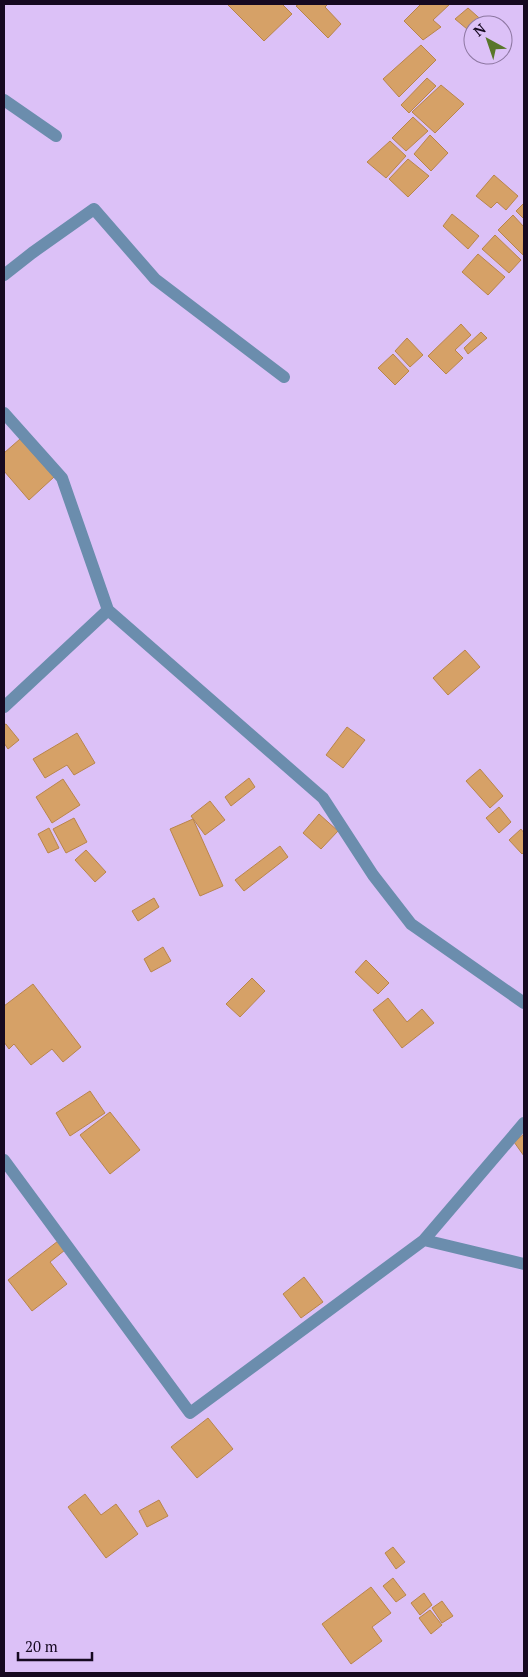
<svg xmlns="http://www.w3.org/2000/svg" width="528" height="1677" font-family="'PT Serif',serif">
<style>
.building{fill:#d6a167;stroke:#b9854b}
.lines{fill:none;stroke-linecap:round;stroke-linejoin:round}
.street{stroke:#6b8dad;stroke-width:12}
</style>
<rect width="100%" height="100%" fill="#dcc1f7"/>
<path class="building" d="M 227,4 L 282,4 L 292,14 L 264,41 Z
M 299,4 L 328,4 L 325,7 L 341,24 L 328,38 L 296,6 Z
M 421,4 L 450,4 L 433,20 L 441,27 L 423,40 L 404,21 Z
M 468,8 L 486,24 L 473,25 L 473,34 L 455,19 Z
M 421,45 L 436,60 L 399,97 L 383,79 Z
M 427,78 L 436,86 L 409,113 L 401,105 Z
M 441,85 L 464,104 L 435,133 L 412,112 Z
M 413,117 L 428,131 L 406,151 L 392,138 Z
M 430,135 L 448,153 L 431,171 L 414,154 Z
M 390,141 L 406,156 L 386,178 L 367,162 Z
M 408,159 L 429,176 L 408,197 L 389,179 Z
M 494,175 L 518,196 L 506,210 L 497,202 L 491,208 L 476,196 Z
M 524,203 L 524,219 L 516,211 Z
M 452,214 L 479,236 L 468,249 L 443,226 Z
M 513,215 L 524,227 L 523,255 L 498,230 Z
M 495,235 L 521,260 L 509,273 L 482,249 Z
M 478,254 L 505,277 L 488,295 L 462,272 Z
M 461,324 L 471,335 L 455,350 L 463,358 L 446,374 L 428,356 Z
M 481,332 L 487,338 L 468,354 L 464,348 Z
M 407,338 L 423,355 L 410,367 L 395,351 Z
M 393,354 L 409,371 L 395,385 L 378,368 Z
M 20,439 L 54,477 L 29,500 L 4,471 L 4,453 Z
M 465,650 L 480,667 L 448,695 L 433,678 Z
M 6,724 L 19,740 L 8,749 L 4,743 L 4,725 Z
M 347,727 L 365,740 L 343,768 L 326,755 Z
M 77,733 L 95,763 L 74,775 L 67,765 L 45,778 L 33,759 Z
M 480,769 L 503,796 L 490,808 L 466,781 Z
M 249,778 L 255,787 L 231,806 L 225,797 Z
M 63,779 L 80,805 L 52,823 L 36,797 Z
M 210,801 L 225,820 L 205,835 L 191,816 Z
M 499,807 L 511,822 L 499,833 L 486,818 Z
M 319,814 L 338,831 L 321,849 L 303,833 Z
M 74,818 L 87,842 L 66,853 L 53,829 Z
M 193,819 L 223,886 L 200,896 L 170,829 Z
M 49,828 L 59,848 L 48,853 L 38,834 Z
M 521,829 L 524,833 L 524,852 L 522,854 L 509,840 Z
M 280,846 L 288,857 L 244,891 L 235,880 Z
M 86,850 L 106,872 L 95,882 L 75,860 Z
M 154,898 L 159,907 L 138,921 L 132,911 Z
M 163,947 L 171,961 L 151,972 L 144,959 Z
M 366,960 L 389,983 L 378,994 L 355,972 Z
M 252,978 L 265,991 L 240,1017 L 226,1004 Z
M 33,984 L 81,1047 L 63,1062 L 52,1049 L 31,1065 L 14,1044 L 9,1049 L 4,1042 L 4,1006 Z
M 388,998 L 407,1022 L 422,1009 L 434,1023 L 402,1048 L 373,1010 Z
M 90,1091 L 105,1113 L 70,1136 L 56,1113 Z
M 110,1112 L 140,1150 L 110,1174 L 80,1135 Z
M 524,1134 L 524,1156 L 514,1142 Z
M 58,1241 L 65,1250 L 50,1262 L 67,1284 L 32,1311 L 8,1280 Z
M 304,1277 L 323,1302 L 301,1318 L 283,1294 Z
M 208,1418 L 233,1449 L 197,1478 L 171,1447 Z
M 85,1494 L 101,1515 L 116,1504 L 138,1534 L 106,1558 L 68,1507 Z
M 159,1500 L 168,1516 L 147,1527 L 139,1511 Z
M 393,1547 L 405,1562 L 396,1569 L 385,1553 Z
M 393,1578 L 406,1595 L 396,1602 L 383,1586 Z
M 371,1587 L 391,1613 L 372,1627 L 382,1641 L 351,1664 L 322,1624 Z
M 424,1593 L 432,1605 L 420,1615 L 411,1603 Z
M 442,1601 L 453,1616 L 442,1623 L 432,1608 Z
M 430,1610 L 442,1625 L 431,1634 L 419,1618 Z"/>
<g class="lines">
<path class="street" d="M 4,100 L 56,136
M 4,275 L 32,253 L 94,209 L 155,279 L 284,377
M 4,413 L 62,478 L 108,610 L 323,798 L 373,875 L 411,924 L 524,1003
M 4,707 L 108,610
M 4,1160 L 190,1413 L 424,1240 L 524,1264
M 424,1240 L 524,1123"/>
</g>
<rect width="528" height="1677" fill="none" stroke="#160920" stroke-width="10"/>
<g transform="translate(488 40) rotate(320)"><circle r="24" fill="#dcc1f7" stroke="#8d77a1"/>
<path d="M0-4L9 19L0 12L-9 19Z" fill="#59762b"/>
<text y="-8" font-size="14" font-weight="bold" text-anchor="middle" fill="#160920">N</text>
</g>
<path d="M18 1652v8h74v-8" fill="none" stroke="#160920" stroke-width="2.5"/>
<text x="25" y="1652" font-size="15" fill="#160920" stroke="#dcc1f7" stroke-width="4" paint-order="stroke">20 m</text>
</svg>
